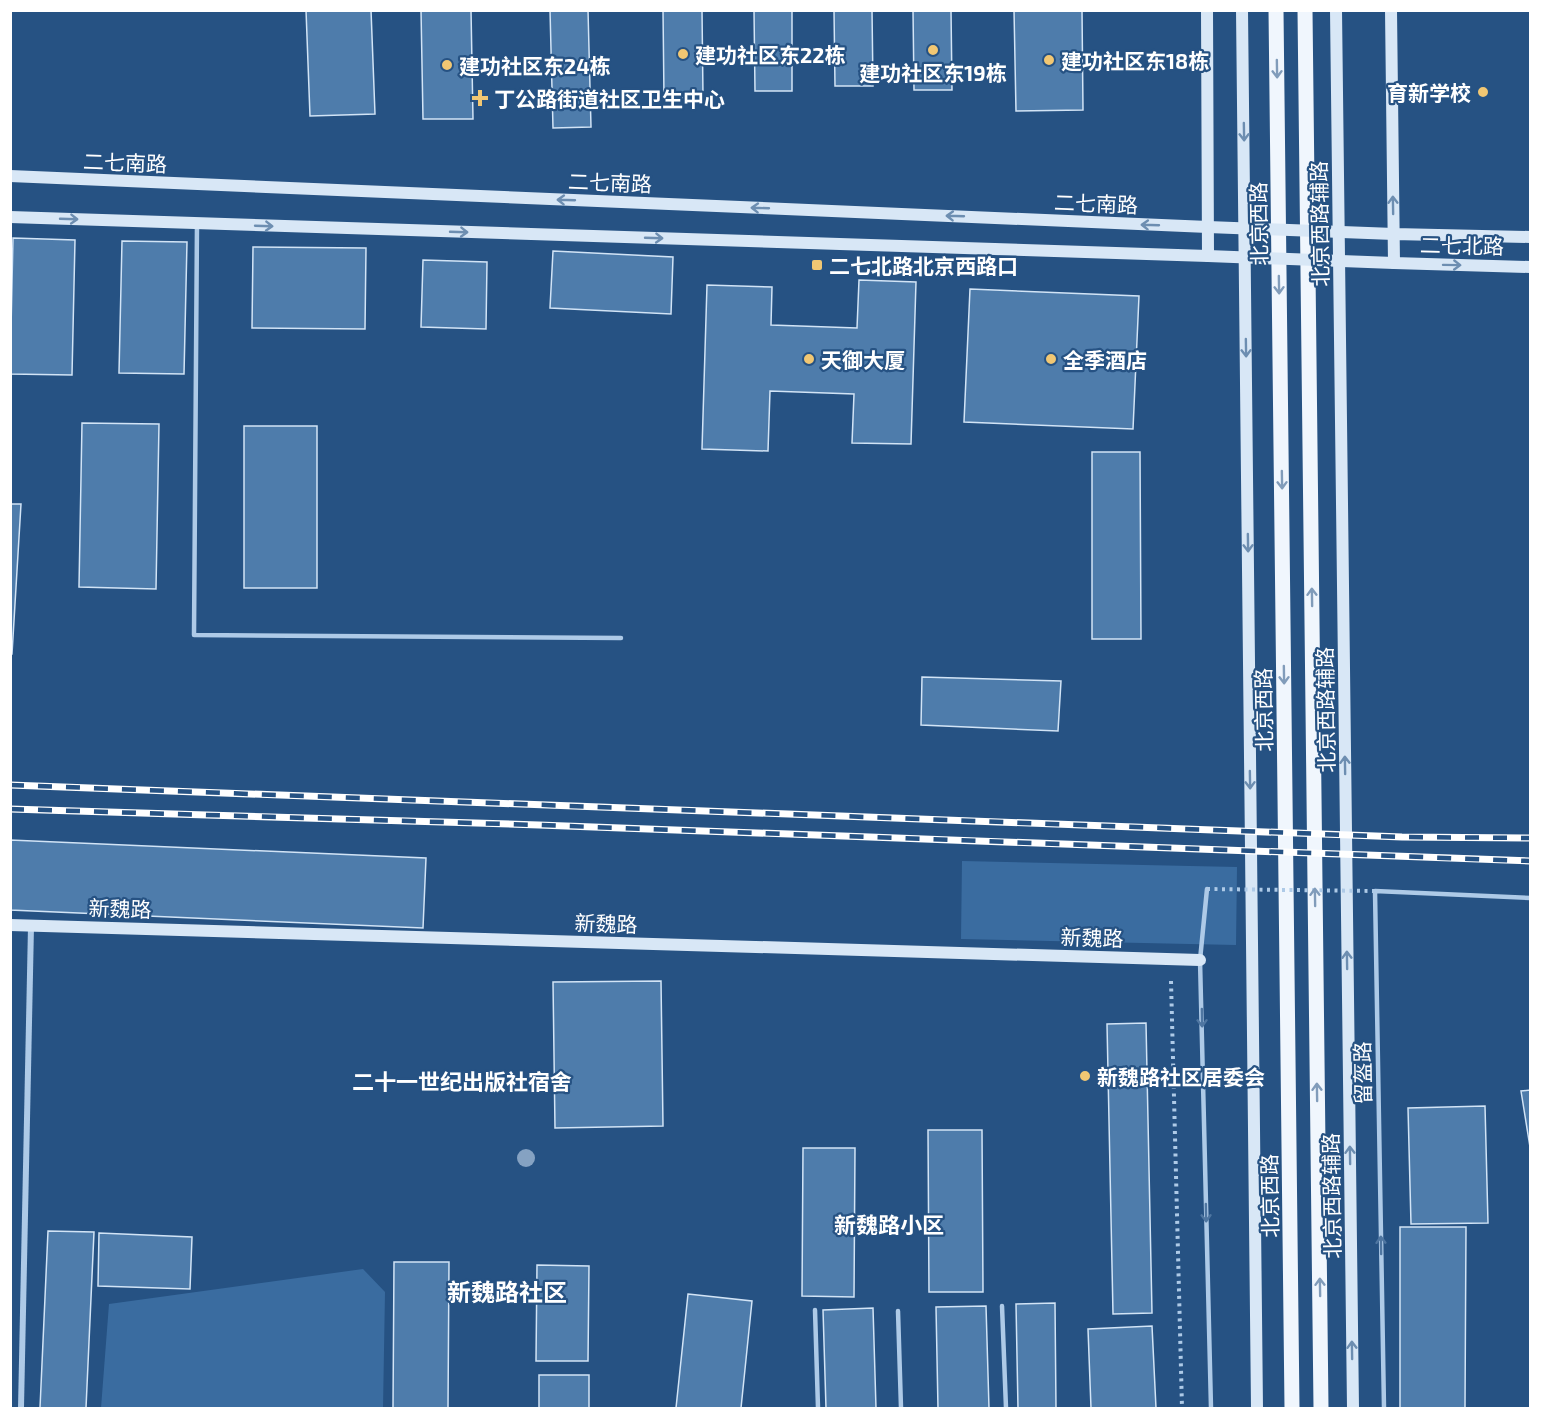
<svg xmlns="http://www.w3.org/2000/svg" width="1541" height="1419" font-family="'Exo 2','Noto Sans SC',sans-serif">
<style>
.green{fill:#3a6ca0}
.building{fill:#4e7cab;stroke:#d2e4f6;stroke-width:1.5}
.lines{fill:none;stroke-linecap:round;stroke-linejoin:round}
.path{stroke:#aecae7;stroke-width:4;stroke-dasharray:3 4.5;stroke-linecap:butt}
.lane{stroke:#aecae7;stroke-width:4.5}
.street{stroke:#aecae7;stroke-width:6}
.secondary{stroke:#d8e7f6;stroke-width:12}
.primary{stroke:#f0f6fd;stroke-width:15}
.rail-casing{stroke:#fff;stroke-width:7}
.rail{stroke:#265283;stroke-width:4.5;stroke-dasharray:14;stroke-linecap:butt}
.path-bridge{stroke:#aecae7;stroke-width:4;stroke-dasharray:3 4.5;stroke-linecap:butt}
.secondary-bridge{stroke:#d8e7f6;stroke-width:12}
.tree{fill:#85a2c2}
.oneway{stroke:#819cba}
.oneway2{stroke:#6d8eb1}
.oneway3{stroke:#4f76a1}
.poi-dot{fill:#f1c773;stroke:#265283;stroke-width:2}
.labels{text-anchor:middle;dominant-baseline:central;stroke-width:4.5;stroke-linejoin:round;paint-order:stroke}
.poi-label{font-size:21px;font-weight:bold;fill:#fff;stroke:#265283;text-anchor:start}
.street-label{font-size:21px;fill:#fff;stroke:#265283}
.neighbourhood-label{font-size:22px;font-weight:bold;fill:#fff;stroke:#265283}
.quarter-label{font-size:24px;font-weight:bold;fill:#fff;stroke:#265283}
</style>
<rect width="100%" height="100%" fill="#265283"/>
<path class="green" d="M 962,861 L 1237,867 L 1236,945 L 961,939 Z
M 363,1269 L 385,1292 L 383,1408 L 101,1408 L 109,1304 Z"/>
<path class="building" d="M 306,10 L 371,10 L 375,114 L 310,116 Z
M 421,10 L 471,10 L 473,119 L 423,119 Z
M 550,10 L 588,10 L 591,127 L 553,128 Z
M 663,10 L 702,10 L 703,97 L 664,98 Z
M 754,10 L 792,10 L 792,91 L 755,91 Z
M 834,10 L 872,10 L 873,86 L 835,86 Z
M 913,10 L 951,10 L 952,90 L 914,90 Z
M 1014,10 L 1082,10 L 1083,110 L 1016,111 Z
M 13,238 L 75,240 L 72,375 L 10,374 Z
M 122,241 L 187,242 L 184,374 L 119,373 Z
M 253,247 L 366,248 L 365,329 L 252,328 Z
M 553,251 L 673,257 L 671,314 L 550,308 Z
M 423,260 L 487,262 L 486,329 L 421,327 Z
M 859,280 L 916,282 L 911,444 L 852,443 L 854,394 L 770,391 L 768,451 L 702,449 L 707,285 L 772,287 L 771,325 L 857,328 Z
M 970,289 L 1139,296 L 1133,429 L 964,422 Z
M 82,423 L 159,424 L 156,589 L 79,587 Z
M 244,426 L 317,426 L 317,588 L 244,588 Z
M 1092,452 L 1140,452 L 1141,639 L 1092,639 Z
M 10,504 L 21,504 L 12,654 L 10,654 Z
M 922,677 L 1061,681 L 1058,731 L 921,725 Z
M 10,840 L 426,858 L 423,928 L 10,910 Z
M 661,981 L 663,1126 L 555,1128 L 553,982 Z
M 1146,1023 L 1152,1313 L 1113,1314 L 1107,1024 Z
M 1530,1090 L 1530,1147 L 1521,1091 Z
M 1485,1106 L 1488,1223 L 1411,1224 L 1408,1108 Z
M 928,1130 L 982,1130 L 983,1292 L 929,1292 Z
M 803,1148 L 855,1148 L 854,1297 L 802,1296 Z
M 1400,1227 L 1466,1227 L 1465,1408 L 1400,1408 Z
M 48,1231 L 94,1232 L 86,1408 L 40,1408 Z
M 99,1233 L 192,1237 L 190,1289 L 98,1286 Z
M 394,1262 L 449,1262 L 448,1408 L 393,1408 Z
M 537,1265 L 589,1266 L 588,1361 L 536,1361 Z
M 688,1294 L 752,1301 L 741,1408 L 676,1408 Z
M 1055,1303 L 1056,1408 L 1018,1408 L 1016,1304 Z
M 986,1306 L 989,1408 L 938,1408 L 936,1307 Z
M 873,1308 L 876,1408 L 826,1408 L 823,1310 Z
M 1152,1326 L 1156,1408 L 1091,1408 L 1088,1329 Z
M 539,1375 L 589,1375 L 589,1408 L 539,1408 Z"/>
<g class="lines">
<path class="path" d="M 1171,981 L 1182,1408"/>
<path class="lane" d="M 197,223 L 194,635 L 621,638
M 1207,889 L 1200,960 L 1211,1408
M 1002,1306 L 1006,1408
M 815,1310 L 818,1408
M 898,1311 L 901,1408
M 1384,1408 L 1375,891 L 1530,898"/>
<path class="street" d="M 21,1408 L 31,926"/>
<path class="secondary" d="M 1242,10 L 1257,1408
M 1336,10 L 1353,1408
M 1391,10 L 1394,263 L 1530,267
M 10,176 L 1208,227
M 10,217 L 1208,256 L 1207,10
M 1394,234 L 1530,237
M 10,925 L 1200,960"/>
<path class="primary" d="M 1276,10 L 1292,1408
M 1305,10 L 1321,1408"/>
<defs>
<path id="rail" d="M 10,785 L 1402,837 L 1530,838
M 10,809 L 539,825 L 1530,861"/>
</defs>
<use href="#rail" class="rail-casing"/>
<use href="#rail" class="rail"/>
<path class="path-bridge" d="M 1207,889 L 1375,891"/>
<path class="secondary-bridge" d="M 1208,227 L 1394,234
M 1208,256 L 1394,263"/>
</g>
<circle class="tree" cx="526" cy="1158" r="9"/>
<defs><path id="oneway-shaft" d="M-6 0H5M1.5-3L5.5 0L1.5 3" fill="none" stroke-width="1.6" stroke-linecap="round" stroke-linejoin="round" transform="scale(1.5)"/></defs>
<g class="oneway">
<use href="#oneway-shaft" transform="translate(1277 69) rotate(89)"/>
<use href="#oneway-shaft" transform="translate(1279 285) rotate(89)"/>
<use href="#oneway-shaft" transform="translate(1282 480) rotate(89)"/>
<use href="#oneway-shaft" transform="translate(1312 597) rotate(-91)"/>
<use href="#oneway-shaft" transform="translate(1284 675) rotate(89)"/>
<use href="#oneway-shaft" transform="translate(1315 897) rotate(-91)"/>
<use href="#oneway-shaft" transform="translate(1317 1092) rotate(-91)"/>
<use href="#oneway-shaft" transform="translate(1320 1287) rotate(-91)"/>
</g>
<g class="oneway2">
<use href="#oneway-shaft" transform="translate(1244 132) rotate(89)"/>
<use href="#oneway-shaft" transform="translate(566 200) rotate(-178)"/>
<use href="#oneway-shaft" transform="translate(1393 205) rotate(-91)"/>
<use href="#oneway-shaft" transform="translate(760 208) rotate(-178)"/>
<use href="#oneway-shaft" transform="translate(955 216) rotate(-178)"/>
<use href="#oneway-shaft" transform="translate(69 219) rotate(2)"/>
<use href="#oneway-shaft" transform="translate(1150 225) rotate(-178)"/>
<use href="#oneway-shaft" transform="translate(264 226) rotate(2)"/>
<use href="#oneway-shaft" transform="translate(459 232) rotate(2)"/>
<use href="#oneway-shaft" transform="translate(654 238) rotate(2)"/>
<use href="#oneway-shaft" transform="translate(1452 265) rotate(1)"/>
<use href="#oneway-shaft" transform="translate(1246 348) rotate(89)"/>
<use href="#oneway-shaft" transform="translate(1248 543) rotate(89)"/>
<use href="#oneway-shaft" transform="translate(1345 765) rotate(-91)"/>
<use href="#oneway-shaft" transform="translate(1250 780) rotate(89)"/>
<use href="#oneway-shaft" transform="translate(1347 960) rotate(-91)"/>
<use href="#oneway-shaft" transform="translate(1350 1155) rotate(-91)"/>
<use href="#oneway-shaft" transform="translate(1352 1350) rotate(-91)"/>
</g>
<g class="oneway3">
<use href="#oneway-shaft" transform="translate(1202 1018) rotate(89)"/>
<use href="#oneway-shaft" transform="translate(1206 1213) rotate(89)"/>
<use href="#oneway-shaft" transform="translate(1381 1245) rotate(-91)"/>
</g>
<g class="poi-dot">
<circle cx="933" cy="50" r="6"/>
<circle cx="683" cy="54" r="6"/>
<circle cx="1049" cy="60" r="6"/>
<circle cx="447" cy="65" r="6"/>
<circle cx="1483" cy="92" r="6"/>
<path d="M477 89h6v6h6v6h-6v6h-6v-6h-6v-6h6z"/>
<rect x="811" y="259" width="12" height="12" rx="3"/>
<circle cx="809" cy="359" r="6"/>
<circle cx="1051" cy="359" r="6"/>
<circle cx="1085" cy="1076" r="6"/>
</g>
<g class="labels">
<g class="poi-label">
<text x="695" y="54">建功社区东22栋</text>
<text x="1061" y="60">建功社区东18栋</text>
<text x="459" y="65">建功社区东24栋</text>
<text x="933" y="72" text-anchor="middle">建功社区东19栋</text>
<text x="1471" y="92" text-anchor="end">育新学校</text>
<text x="494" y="98">丁公路街道社区卫生中心</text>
<text x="829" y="265">二七北路北京西路口</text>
<text x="821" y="359">天御大厦</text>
<text x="1063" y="359">全季酒店</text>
<text x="1097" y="1076">新魏路社区居委会</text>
</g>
<g class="street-label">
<text transform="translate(125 162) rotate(2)">二七南路</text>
<text transform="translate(610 182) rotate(2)">二七南路</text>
<text transform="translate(1096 203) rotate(2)">二七南路</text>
<text transform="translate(1258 224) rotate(-91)">北京西路</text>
<text transform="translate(1319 224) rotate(-91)">北京西路辅路</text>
<text transform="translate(1462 245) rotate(1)">二七北路</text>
<text transform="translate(1263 710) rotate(-91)">北京西路</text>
<text transform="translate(1325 710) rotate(-91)">北京西路辅路</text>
<text transform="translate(120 908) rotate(2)">新魏路</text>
<text transform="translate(606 923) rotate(2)">新魏路</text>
<text transform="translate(1092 937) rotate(2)">新魏路</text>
<text transform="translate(1362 1073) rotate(-91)">留盔路</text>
<text transform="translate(1269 1196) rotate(-91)">北京西路</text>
<text transform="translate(1331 1196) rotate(-91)">北京西路辅路</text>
</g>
<g class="neighbourhood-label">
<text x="462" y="1081">二十一世纪出版社宿舍</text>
<text x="889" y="1224">新魏路小区</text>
</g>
<g class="quarter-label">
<text x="507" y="1291">新魏路社区</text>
</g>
</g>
<rect width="1541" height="1419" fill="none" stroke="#ffffff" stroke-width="24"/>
</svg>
